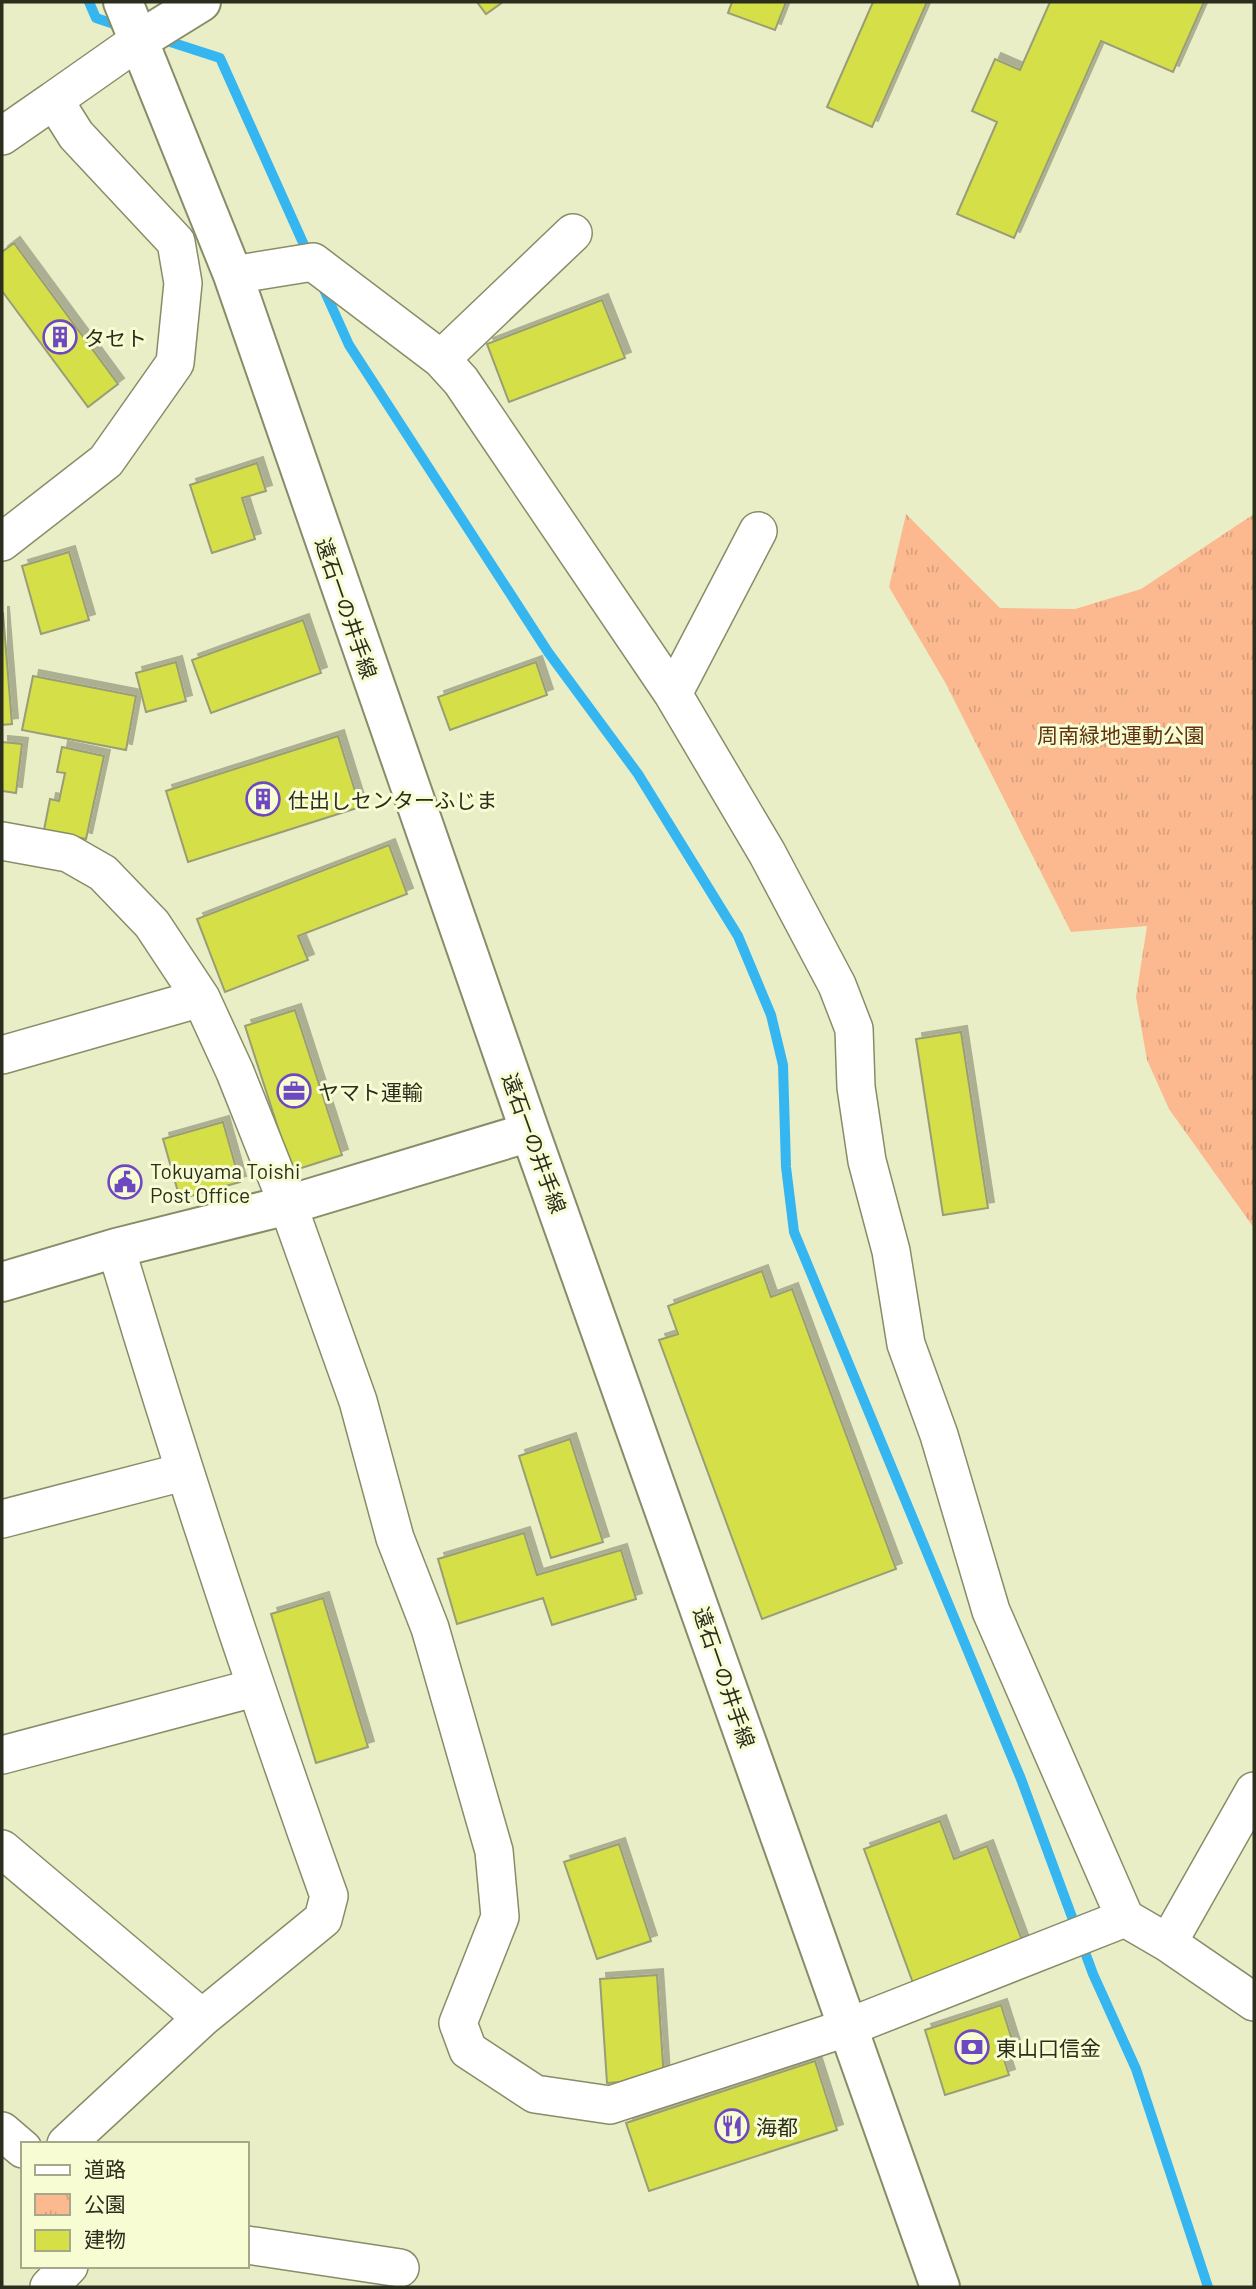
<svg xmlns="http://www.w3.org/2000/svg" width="1256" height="2289" font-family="Barlow,'Noto Sans JP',sans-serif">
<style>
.park{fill:url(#park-tufts)}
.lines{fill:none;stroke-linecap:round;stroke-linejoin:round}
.stream{stroke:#35b6f0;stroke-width:10}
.building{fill:#d5df46;stroke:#999d78;stroke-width:2;filter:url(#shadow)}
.minor-casing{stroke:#888c68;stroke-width:40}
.tertiary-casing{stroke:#888c68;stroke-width:42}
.minor{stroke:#fff;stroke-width:37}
.tertiary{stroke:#fff;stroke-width:38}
.labels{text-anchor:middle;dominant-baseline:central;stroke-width:6;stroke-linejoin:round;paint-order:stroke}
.poi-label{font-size:21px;fill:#2b2d1d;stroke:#f7fcd3;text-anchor:start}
.street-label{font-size:21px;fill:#2b2d1d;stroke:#f7fcd3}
.park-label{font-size:21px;fill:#613312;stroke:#f7fcd3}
</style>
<defs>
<pattern id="park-tufts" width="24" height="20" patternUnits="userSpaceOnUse" patternTransform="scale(1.75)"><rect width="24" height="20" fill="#fcb990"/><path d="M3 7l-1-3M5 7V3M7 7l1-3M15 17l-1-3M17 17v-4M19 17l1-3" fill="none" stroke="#d89f7c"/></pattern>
<filter id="shadow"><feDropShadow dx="6" dy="-6" stdDeviation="0" flood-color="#0004"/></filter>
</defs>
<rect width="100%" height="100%" fill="#eaeec6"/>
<path class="park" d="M 906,514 L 1000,608 L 1075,609 L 1141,589 L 1254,514 L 1254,1228 L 1169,1109 L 1147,1060 L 1136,997 L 1147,926 L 1071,932 L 946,684 L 889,587 Z"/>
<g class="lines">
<path class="stream" d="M 89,2 L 96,18 L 123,27
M 158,38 L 220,58 L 309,256
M 321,283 L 349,345 L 548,652 L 638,774 L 738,936 L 771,1015 L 783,1065 L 786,1167 L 794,1232 L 1021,1779 L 1093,1974 L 1136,2069 L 1208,2287"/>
</g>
<path class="building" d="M 477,2 L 503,2 L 486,14 Z
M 732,2 L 786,2 L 775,30 L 728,13 Z
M 873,2 L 927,2 L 872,127 L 827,107 Z
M 1050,2 L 1204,2 L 1173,72 L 1101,41 L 1014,238 L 957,214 L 997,122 L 972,111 L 995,59 L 1020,70 Z
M 14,243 L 118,384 L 88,407 L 2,291 L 2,252 Z
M 602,300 L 625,358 L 509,402 L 487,344 Z
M 257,463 L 266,491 L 242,498 L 255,539 L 212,553 L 190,485 Z
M 69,552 L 89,620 L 41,634 L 22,566 Z
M 3,613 L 12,724 L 2,725 L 2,613 Z
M 303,620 L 321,673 L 211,713 L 192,660 Z
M 176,662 L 186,701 L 146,712 L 136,673 Z
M 536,662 L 547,695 L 450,730 L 438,697 Z
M 33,676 L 136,696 L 126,750 L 22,730 Z
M 338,736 L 360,807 L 188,862 L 166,791 Z
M 2,742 L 22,744 L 16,793 L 2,791 Z
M 62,747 L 104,756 L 86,839 L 44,830 L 50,799 L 59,801 L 65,773 L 57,772 Z
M 389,845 L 407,894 L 298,936 L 308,960 L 225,992 L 197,919 Z
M 295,1010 L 342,1155 L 292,1171 L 245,1026 Z
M 961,1032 L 988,1208 L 943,1215 L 916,1039 Z
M 223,1122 L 240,1182 L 180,1199 L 163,1139 Z
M 762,1271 L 771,1297 L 792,1289 L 896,1569 L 762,1619 L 659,1340 L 678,1334 L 668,1306 Z
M 570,1439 L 603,1542 L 551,1558 L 519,1456 Z
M 524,1533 L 537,1575 L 621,1550 L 636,1599 L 552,1625 L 543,1598 L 457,1624 L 438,1559 Z
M 323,1598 L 368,1747 L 316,1763 L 271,1614 Z
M 940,1821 L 954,1859 L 987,1846 L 1023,1943 L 913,1983 L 864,1849 Z
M 619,1844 L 651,1941 L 597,1959 L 564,1862 Z
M 657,1975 L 664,2079 L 607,2083 L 600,1979 Z
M 1001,2005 L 1014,2046 L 1001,2050 L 1009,2075 L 945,2095 L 925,2030 Z
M 815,2061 L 837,2130 L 649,2191 L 626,2123 Z"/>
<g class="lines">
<defs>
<path id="minor" d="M 2,136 L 54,100
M 233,275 L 313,262 L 441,359 L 461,381 L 673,694 L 767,853 L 837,985 L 854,1029 L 856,1087 L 867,1161 L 891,1251 L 906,1344 L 939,1435 L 991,1611 L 1125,1918 L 1168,1943 L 1254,2002
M 441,359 L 573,233
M 2,542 L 106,461 L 175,363 L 183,283 L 176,242 L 76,135 L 54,100 L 138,41
M 673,694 L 758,531
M 2,841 L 68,853 L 103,873 L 152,924 L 201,998 L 235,1072 L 288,1205 L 358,1401 L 395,1538 L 430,1628 L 494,1851 L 500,1917 L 458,2023 L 468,2050 L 535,2094 L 610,2105 L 846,2028 L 1125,1918
M 2,1055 L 201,998
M 2,1519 L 183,1472
M 2,1755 L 254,1688
M 2,1849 L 202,2018
M 1168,1943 L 1254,1791
M 2,2131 L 23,2149
M 66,2144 L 202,2018 L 323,1919 L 329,1896 C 252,1681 181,1466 116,1248
M 247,2245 L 400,2268
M 49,2287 L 69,2266"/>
<path id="tertiary" d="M 123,2 L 233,275 L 530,1132 L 940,2287
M 138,41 L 201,2
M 2,1282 L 116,1248 L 288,1205 L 530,1132"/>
</defs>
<use href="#minor" class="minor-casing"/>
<use href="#tertiary" class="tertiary-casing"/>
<use href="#minor" class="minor"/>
<use href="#tertiary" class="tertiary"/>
</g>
<defs>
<symbol id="building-ring" viewBox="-11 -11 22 22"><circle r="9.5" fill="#f7fcd3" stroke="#6d48c1" stroke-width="1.5"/><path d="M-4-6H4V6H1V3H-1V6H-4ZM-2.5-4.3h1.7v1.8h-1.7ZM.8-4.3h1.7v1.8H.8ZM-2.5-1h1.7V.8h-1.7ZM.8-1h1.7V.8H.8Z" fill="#6d48c1"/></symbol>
<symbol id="office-ring" viewBox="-11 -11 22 22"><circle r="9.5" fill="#f7fcd3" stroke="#6d48c1" stroke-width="1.5"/><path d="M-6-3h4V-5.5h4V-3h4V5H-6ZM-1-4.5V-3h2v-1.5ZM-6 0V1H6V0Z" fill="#6d48c1"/></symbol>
<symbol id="civic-ring" viewBox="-11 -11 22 22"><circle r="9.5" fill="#f7fcd3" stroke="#6d48c1" stroke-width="1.5"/><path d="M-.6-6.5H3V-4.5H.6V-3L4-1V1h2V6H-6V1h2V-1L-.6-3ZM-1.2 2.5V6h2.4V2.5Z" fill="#6d48c1"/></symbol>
<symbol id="bank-ring" viewBox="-11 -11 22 22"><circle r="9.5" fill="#f7fcd3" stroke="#6d48c1" stroke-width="1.5"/><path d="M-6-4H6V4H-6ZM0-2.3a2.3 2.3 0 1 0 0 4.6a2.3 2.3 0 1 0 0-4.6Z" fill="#6d48c1"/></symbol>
<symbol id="restaurant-ring" viewBox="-11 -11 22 22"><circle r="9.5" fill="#f7fcd3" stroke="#6d48c1" stroke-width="1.5"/><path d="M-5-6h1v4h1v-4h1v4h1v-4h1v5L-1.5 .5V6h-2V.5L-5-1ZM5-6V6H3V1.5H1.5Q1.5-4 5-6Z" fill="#6d48c1"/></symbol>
</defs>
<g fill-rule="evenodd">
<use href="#building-ring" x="41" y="318" width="38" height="38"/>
<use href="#building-ring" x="244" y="780" width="38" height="38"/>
<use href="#office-ring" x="275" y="1072" width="38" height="38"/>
<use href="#civic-ring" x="106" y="1163" width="38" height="38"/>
<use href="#bank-ring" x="953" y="2028" width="38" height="38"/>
<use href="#restaurant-ring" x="713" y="2107" width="38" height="38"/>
</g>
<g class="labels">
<g class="poi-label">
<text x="84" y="337">タセト</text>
<text x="288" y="799">仕出しセンターふじま</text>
<text x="318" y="1091">ヤマト運輸</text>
<text x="150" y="1170">Tokuyama Toishi<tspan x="150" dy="24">Post Office</tspan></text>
<text x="996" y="2047">東山口信金</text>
<text x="756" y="2126">海都</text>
</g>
<g class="street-label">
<text transform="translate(347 608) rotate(71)">遠石一の井手線</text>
<text transform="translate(535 1143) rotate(70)">遠石一の井手線</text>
<text transform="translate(725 1677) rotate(71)">遠石一の井手線</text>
</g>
<g class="park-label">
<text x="1121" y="734">周南緑地運動公園</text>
</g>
</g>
<rect width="1256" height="2289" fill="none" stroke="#2b2d1d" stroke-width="7"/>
<rect x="21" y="2142" width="228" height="126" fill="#f7fcd3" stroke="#a5a98a" stroke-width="2"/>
<rect x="35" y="2165" width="35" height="10" fill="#ffffff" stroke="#a5a98a" stroke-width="2"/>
<text x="84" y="2177" font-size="21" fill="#2b2d1d">道路</text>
<rect x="35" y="2194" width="35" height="21" fill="url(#park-tufts)" stroke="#a5a98a" stroke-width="2"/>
<text x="84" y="2212" font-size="21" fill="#2b2d1d">公園</text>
<rect x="35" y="2230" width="35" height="21" fill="#d5df46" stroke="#a5a98a" stroke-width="2"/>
<text x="84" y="2247" font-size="21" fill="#2b2d1d">建物</text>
</svg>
